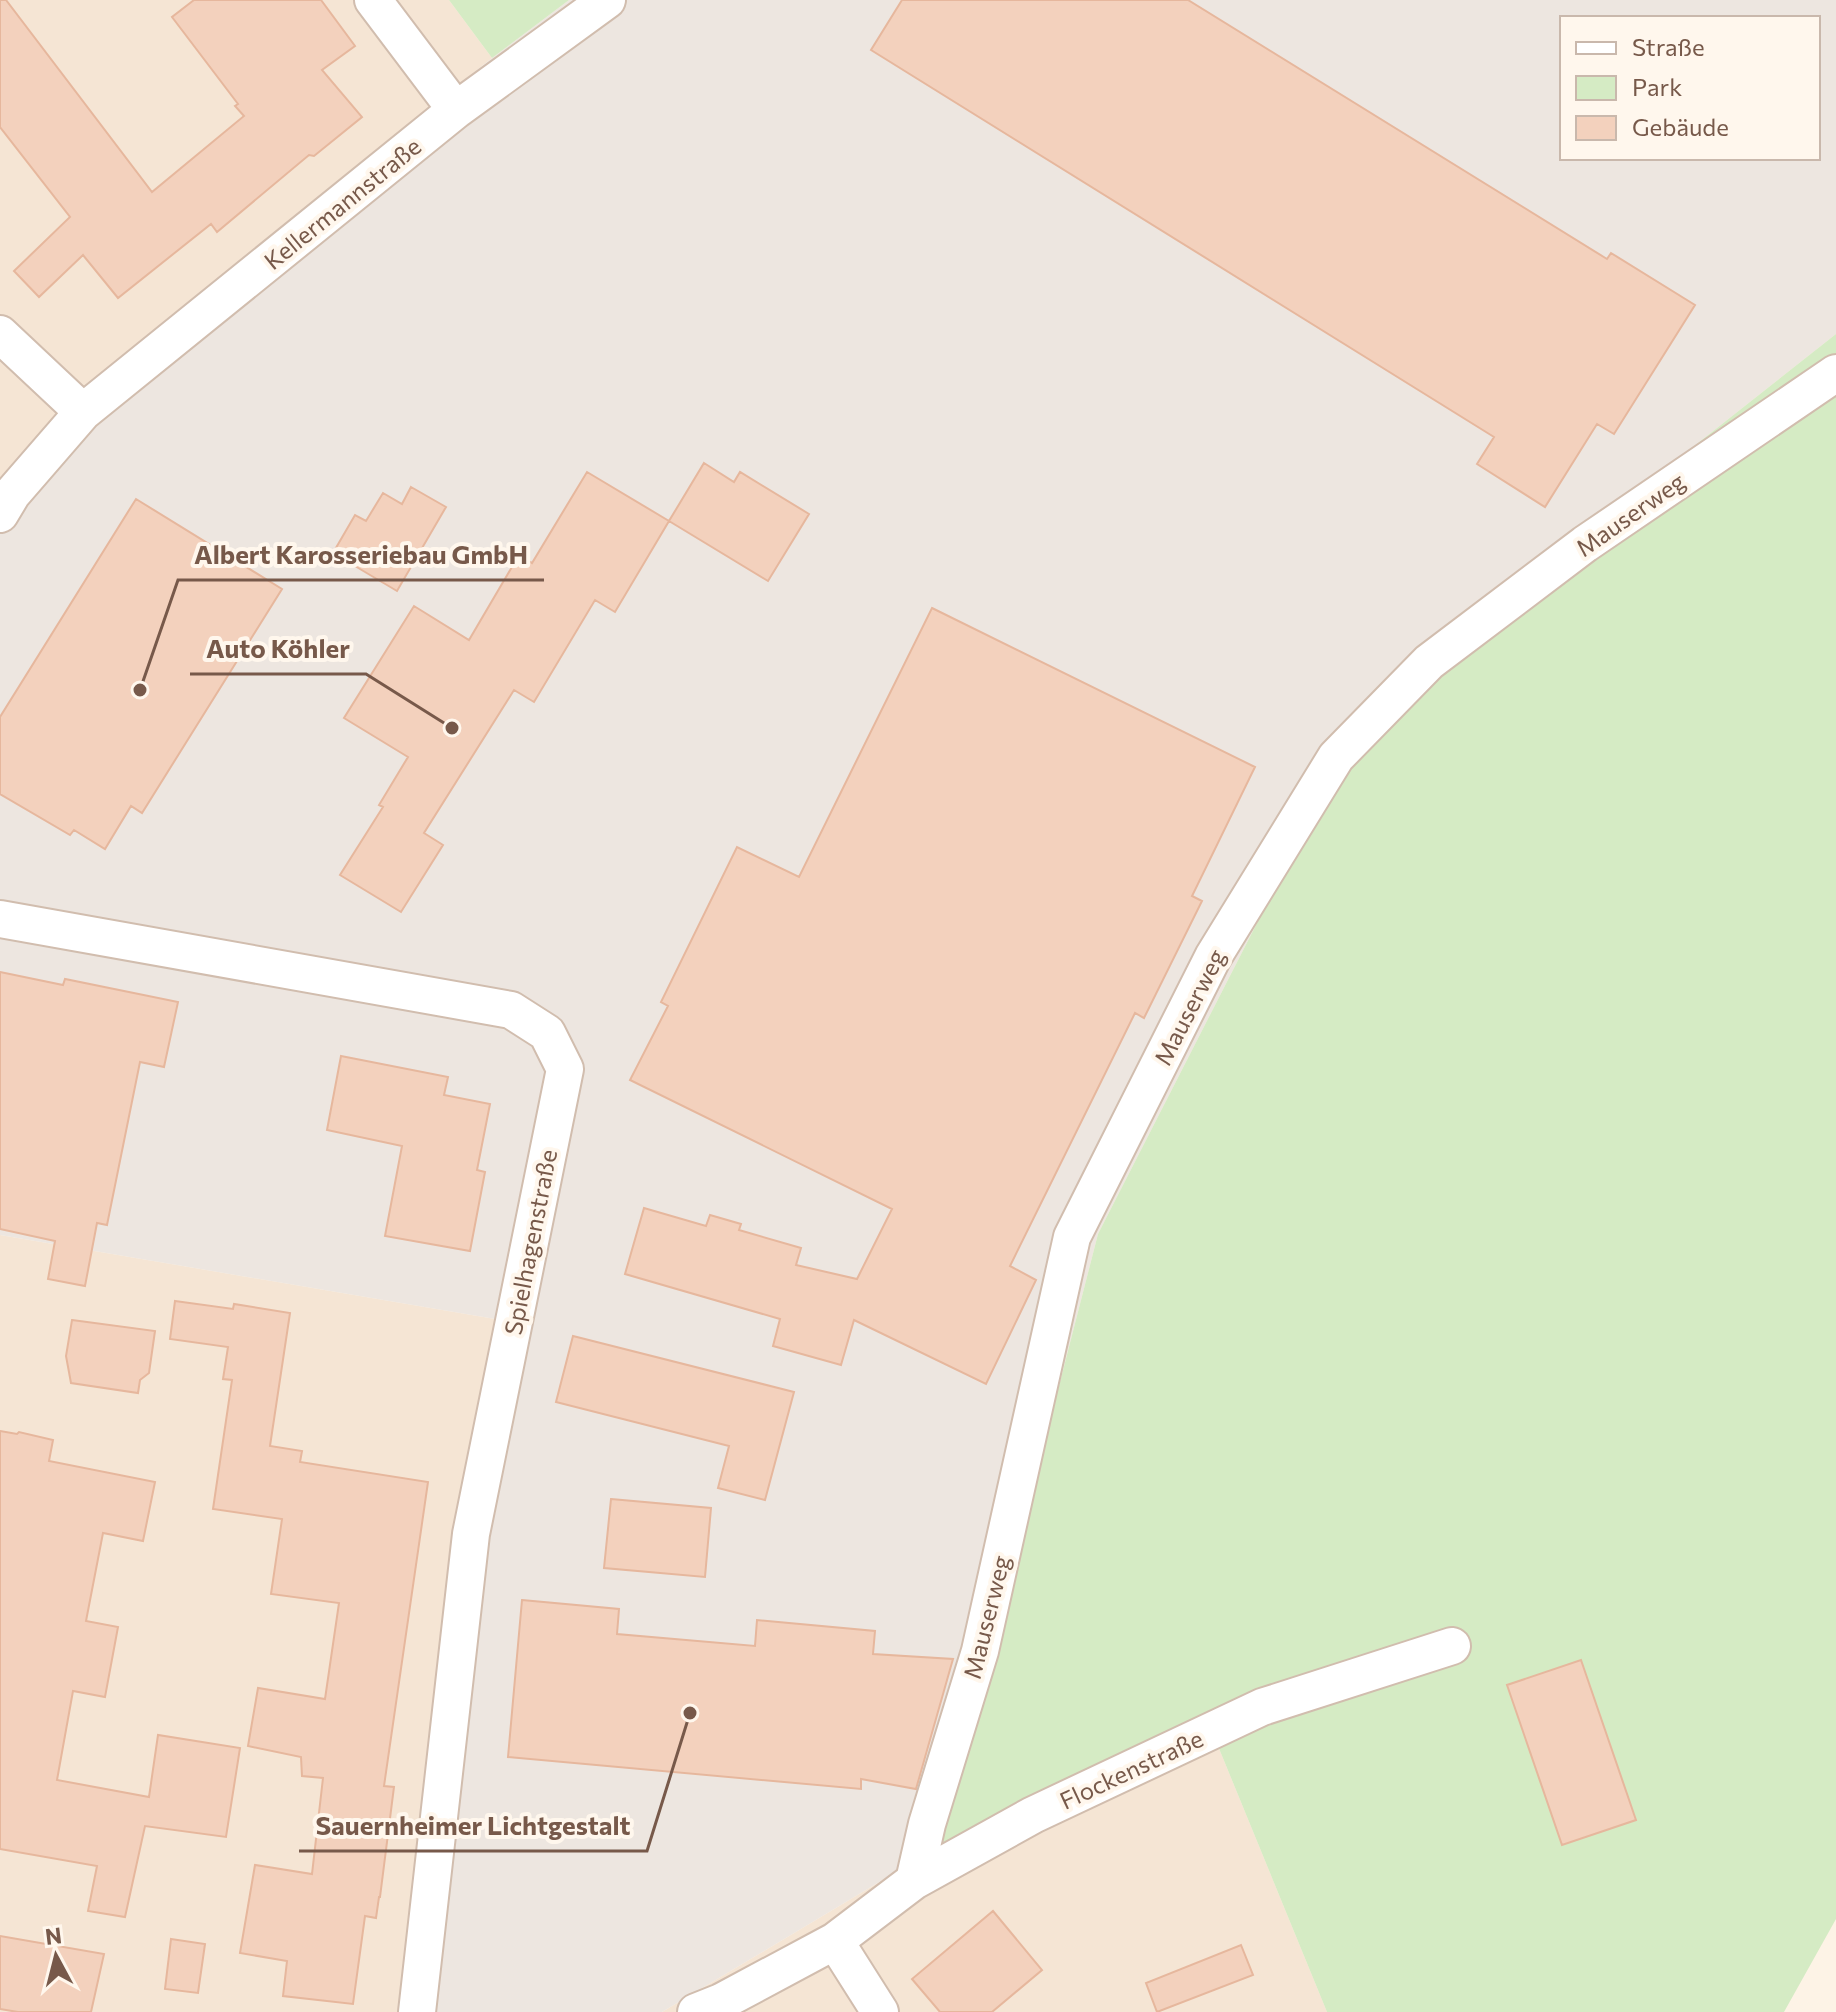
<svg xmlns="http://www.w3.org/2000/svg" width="1836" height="2012" font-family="Commissioner,sans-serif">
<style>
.residential{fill:#f5e5d4}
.industrial{fill:#ede6e0;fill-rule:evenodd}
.green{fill:#d5ebc4}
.building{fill:#f3d1bd;stroke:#e6b79d;stroke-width:2}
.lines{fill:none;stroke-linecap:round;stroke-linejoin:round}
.minor-casing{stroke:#d1bdae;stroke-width:40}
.minor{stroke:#fff;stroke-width:36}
.labels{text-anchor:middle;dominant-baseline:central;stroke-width:8;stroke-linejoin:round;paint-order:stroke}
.street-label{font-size:24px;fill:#77594a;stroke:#fff7ed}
.leader{fill:none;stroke:#77594a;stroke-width:3}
.callout-dot{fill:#77594a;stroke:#fff7ed;stroke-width:3}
.callout-label{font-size:26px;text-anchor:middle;font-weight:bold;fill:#77594a;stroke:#fff7ed;stroke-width:8;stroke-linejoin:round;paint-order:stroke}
</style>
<rect width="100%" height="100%" fill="#fdf3e6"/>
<path class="residential" d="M 0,0 L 449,0 L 492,58 L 61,405 L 0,500 Z
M 0,1235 L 513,1322 L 434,2012 L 0,2012 Z
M 1211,1729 L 1327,2012 L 662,2012 L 941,1845 Z"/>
<path class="industrial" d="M 569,0 L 1836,0 L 1836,334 L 1370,702 L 1098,1234 L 941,1845 L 662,2012 L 434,2012 L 513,1322 L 0,1235 L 0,500 L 61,405 L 492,58 ZM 1562,18 L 1818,18 L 1818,158 L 1562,158 Z"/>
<path class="green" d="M 449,0 L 569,0 L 492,58 Z
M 1836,334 L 1836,1919 L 1784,2012 L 1327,2012 L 1211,1729 L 941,1845 L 1098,1234 L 1370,702 Z"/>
<path class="building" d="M 0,0 L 6,0 L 152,192 L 244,116 L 235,106 L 238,104 L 172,17 L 194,0 L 321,0 L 355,46 L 322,70 L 362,117 L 314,156 L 309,155 L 217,232 L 211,224 L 118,298 L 83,255 L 39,297 L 14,271 L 70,217 L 0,127 Z
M 902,0 L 1188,0 L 1607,259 L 1611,253 L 1695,305 L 1614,434 L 1597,424 L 1545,507 L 1477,464 L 1494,437 L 871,50 Z
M 704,463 L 734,482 L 740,472 L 809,514 L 768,581 L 669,521 Z
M 587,472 L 669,521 L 615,612 L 595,600 L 534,702 L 514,690 L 424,833 L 443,845 L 401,912 L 340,875 L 383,807 L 379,805 L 408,757 L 344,718 L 414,606 L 469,640 L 519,555 L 532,563 Z
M 411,487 L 446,507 L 397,591 L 333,553 L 355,515 L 366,521 L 383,493 L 402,504 Z
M 136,499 L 282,589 L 142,813 L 131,806 L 105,849 L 74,830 L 70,835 L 0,794 L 0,717 Z
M 932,608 L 1255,767 L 1192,896 L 1202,901 L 1144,1018 L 1135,1013 L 1010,1266 L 1036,1280 L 986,1384 L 854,1320 L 841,1365 L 773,1346 L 780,1319 L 625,1274 L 644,1208 L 706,1226 L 710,1215 L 741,1224 L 739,1230 L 801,1248 L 796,1265 L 857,1279 L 892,1209 L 630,1080 L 668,1006 L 661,1002 L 737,847 L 799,877 Z
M 0,972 L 63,985 L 65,979 L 178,1002 L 164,1067 L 140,1062 L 107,1225 L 97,1223 L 85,1286 L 48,1279 L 55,1241 L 0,1229 Z
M 341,1056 L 448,1077 L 444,1095 L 490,1104 L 477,1170 L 485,1172 L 470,1251 L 385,1236 L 402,1146 L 327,1130 Z
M 175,1301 L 233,1309 L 234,1304 L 290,1313 L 270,1446 L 302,1451 L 300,1462 L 428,1482 L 384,1786 L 394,1787 L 380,1897 L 379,1897 L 376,1918 L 365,1916 L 353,2004 L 283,1996 L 287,1961 L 240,1953 L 255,1865 L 312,1874 L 323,1778 L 302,1776 L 301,1757 L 248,1746 L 258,1688 L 325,1699 L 339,1603 L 271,1594 L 282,1519 L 213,1509 L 232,1380 L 223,1379 L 228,1347 L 170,1339 Z
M 72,1320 L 155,1331 L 149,1373 L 140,1380 L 138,1393 L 71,1383 L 66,1356 Z
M 573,1336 L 794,1392 L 765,1500 L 718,1488 L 729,1446 L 556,1402 Z
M 0,1431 L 17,1434 L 19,1432 L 53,1440 L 49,1461 L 155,1482 L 143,1541 L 103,1533 L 86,1621 L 118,1627 L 105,1697 L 73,1691 L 57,1780 L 149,1797 L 158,1735 L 240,1748 L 226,1837 L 145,1826 L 125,1917 L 88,1911 L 97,1866 L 0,1849 Z
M 611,1499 L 711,1508 L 705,1577 L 604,1568 Z
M 522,1600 L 619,1609 L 617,1634 L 755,1646 L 757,1620 L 875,1631 L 873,1654 L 953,1659 L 916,1789 L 861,1779 L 861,1789 L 508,1757 Z
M 1581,1660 L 1636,1820 L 1562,1845 L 1507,1685 Z
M 993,1911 L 1042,1970 L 992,2012 L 940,2012 L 912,1979 Z
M 0,1936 L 104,1954 L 91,2012 L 18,2012 L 0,2009 Z
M 171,1939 L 205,1944 L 198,1993 L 165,1989 Z
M 1241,1945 L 1253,1975 L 1157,2012 L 1146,1983 Z"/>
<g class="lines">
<defs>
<path id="minor" d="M 373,0 L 456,110
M 0,334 L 83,412
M 0,514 L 12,494 L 83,412 L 456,110 L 607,0
M 0,919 L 511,1010 L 547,1033 L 565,1069 L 471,1534 L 417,2012
M 914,1881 L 927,1824 L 980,1651 L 1072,1237 L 1213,957 L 1336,757 L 1429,662 L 1585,544 L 1836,373
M 835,1941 L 880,2012
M 696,2012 L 721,2002 L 835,1941 L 914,1881 L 1033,1815 L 1262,1707 L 1452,1646"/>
</defs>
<use href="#minor" class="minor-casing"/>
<use href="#minor" class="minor"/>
</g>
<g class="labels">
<g class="street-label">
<text transform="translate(342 203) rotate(-39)">Kellermannstraße</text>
<text transform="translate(1630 514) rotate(-35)">Mauserweg</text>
<text transform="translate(1189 1007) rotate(-63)">Mauserweg</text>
<text transform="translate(530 1242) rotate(-79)">Spielhagenstraße</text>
<text transform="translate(986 1617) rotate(-76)">Mauserweg</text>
<text transform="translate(1131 1769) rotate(-25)">Flockenstraße</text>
</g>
</g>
<path class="leader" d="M140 690L178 580H544M452 728L366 674H190M690 1713L647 1851H299"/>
<g class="callout-dot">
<circle cx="140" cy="690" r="8"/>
<circle cx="452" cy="728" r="8"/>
<circle cx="690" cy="1713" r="8"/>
</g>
<g class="callout-label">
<text x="361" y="564">Albert Karosseriebau GmbH</text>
<text x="278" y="658">Auto Köhler</text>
<text x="473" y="1835">Sauernheimer Lichtgestalt</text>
</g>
<rect x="1560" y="16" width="260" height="144" fill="#fff7ed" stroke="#c9b8ac" stroke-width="2"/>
<rect x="1576" y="42" width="40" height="12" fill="#ffffff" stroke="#c9b8ac" stroke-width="2"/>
<text x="1632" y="56" font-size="24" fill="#77594a">Straße</text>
<rect x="1576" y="76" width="40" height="24" fill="#d5ebc4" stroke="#c9b8ac" stroke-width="2"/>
<text x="1632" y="96" font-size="24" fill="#77594a">Park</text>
<rect x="1576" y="116" width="40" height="24" fill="#f3d1bd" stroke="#c9b8ac" stroke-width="2"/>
<text x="1632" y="136" font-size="24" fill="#77594a">Gebäude</text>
<g transform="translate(56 1956) rotate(353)" stroke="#fff7ed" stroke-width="6" paint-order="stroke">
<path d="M0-6L14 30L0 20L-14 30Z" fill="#77594a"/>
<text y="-12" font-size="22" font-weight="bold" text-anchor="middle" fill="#77594a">N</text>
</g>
</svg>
